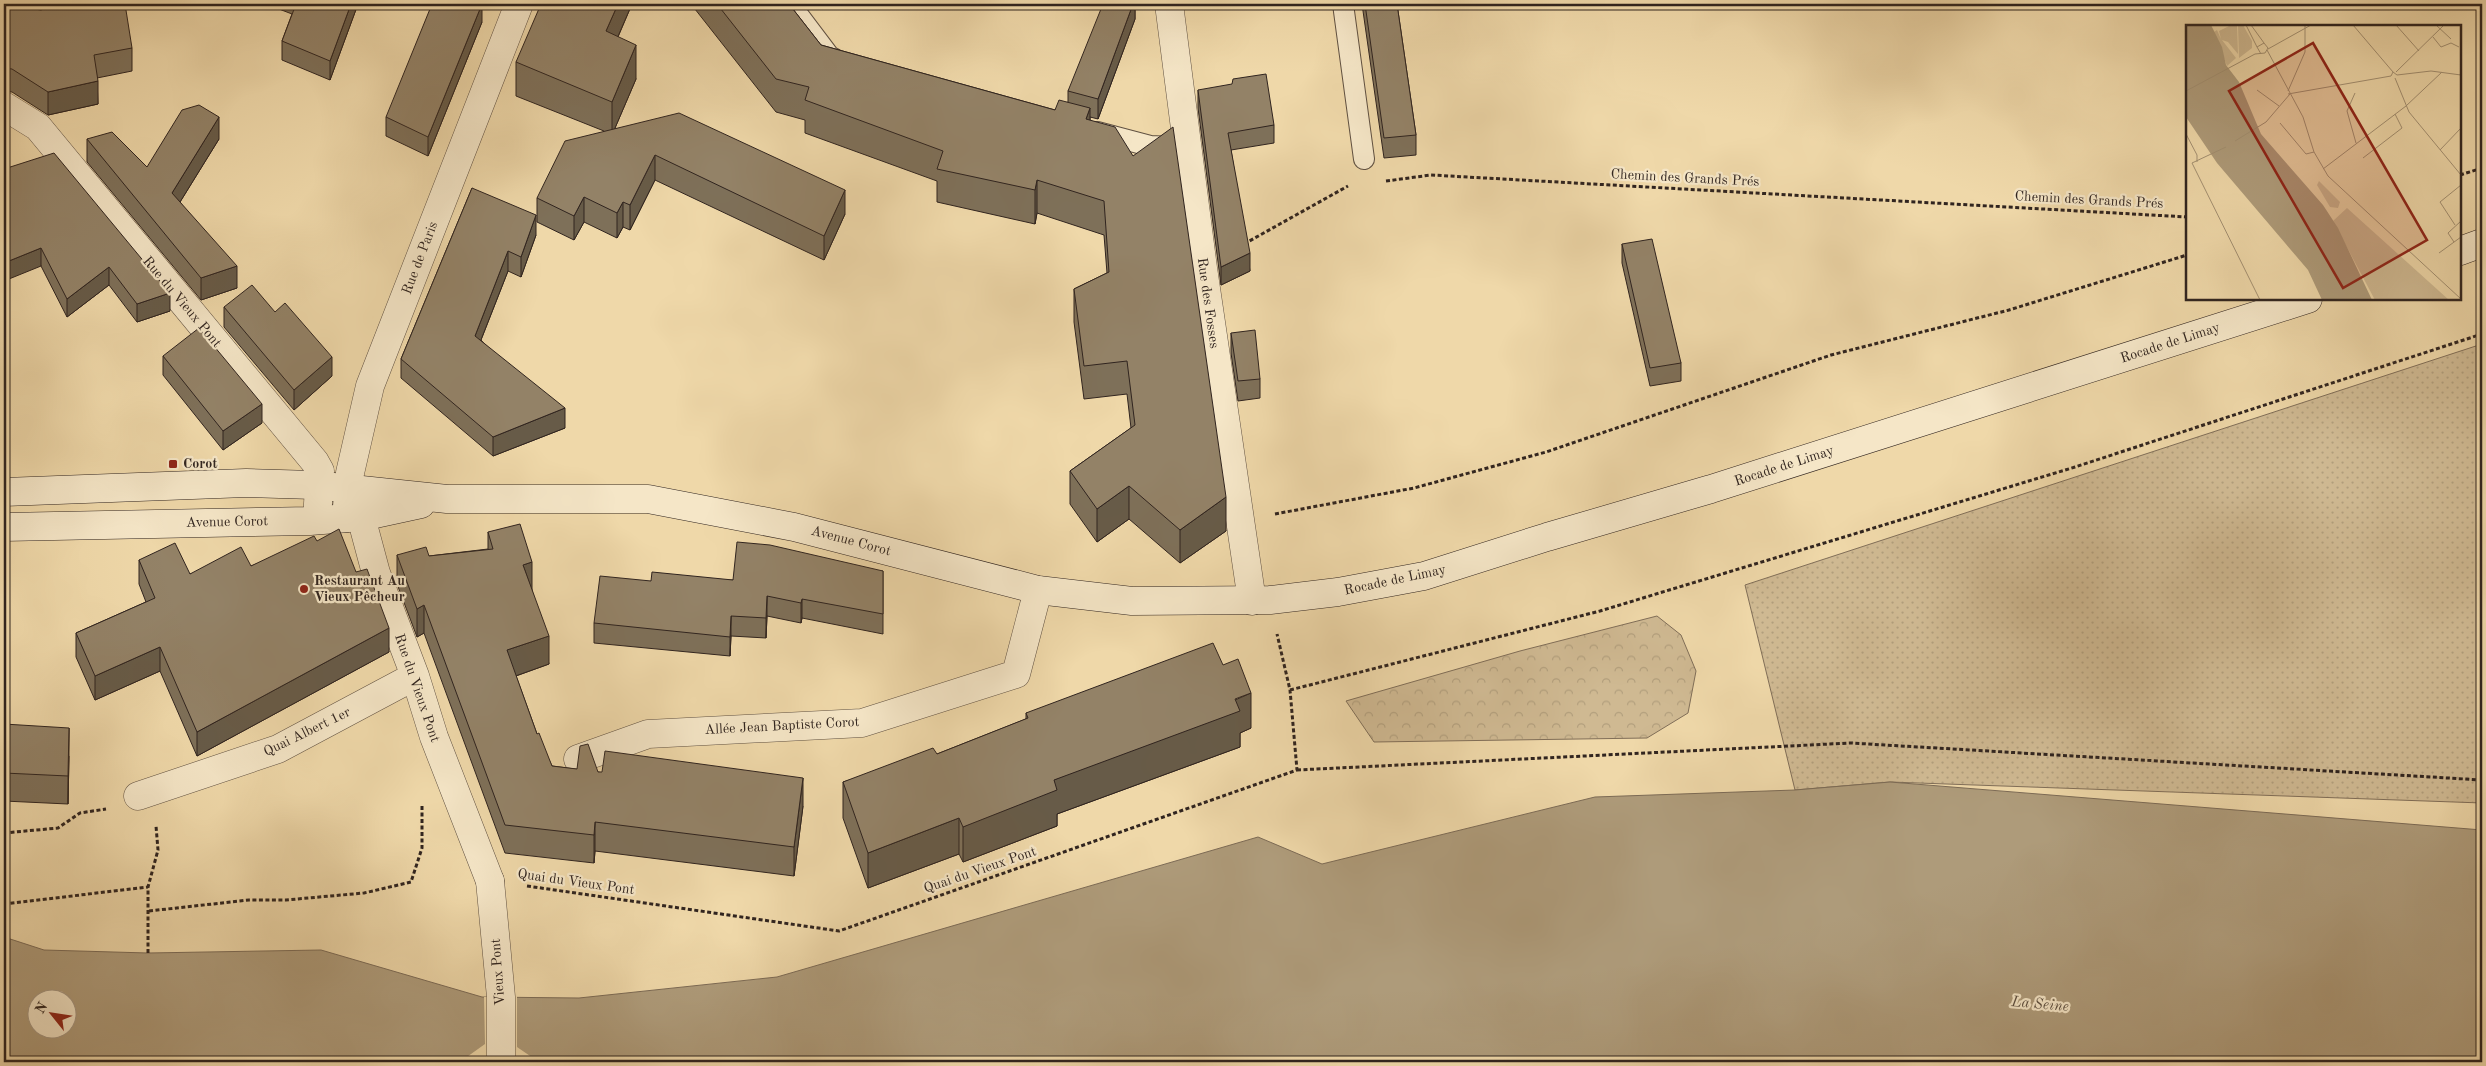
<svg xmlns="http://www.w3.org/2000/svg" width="2486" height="1066" font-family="'Old Standard TT',serif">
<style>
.park{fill:url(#park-crowns);stroke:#806e58}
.garden{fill:url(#garden-dots);stroke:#806e58}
.water{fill:#ae9b7a;stroke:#7c6b56;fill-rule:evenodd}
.pier{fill:#efd8a9}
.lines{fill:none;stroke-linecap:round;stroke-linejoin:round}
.service-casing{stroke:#605142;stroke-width:22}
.pedestrian-casing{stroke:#605142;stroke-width:29}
.minor-casing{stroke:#605142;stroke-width:29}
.secondary-casing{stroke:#30241f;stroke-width:29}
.path{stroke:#30241f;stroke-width:3;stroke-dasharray:4 2.5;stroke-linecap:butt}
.service{stroke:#f5e6c7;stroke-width:20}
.pedestrian{stroke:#f5e6c7;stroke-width:28}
.minor{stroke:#f5e6c7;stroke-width:28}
.secondary{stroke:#f5e6c7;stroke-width:28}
.wall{fill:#7e7059;stroke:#30241f}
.shaded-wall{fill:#675b48;stroke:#30241f}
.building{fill:#938267;stroke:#30241f}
.poi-dot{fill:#8f2418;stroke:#f5e6c7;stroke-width:2}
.labels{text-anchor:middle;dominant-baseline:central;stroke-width:4.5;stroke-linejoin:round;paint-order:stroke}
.street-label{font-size:14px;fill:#30241f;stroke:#f5e6c7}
.poi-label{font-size:14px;font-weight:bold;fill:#30241f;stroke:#f5e6c7;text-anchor:start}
.water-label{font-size:15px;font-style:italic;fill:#5c4e3f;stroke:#f5e6c7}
.inset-road{fill:none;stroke:#a39072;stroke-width:1}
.view{fill:#8f2418;fill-opacity:0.15;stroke:#8f2418;stroke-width:2.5}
.inset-edge{fill:none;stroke:#30241f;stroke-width:2.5}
</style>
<defs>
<pattern id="park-crowns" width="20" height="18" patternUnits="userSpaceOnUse" patternTransform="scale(1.25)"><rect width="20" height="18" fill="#cfb992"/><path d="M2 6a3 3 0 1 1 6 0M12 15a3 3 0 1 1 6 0" fill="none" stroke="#b29f7d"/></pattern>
<pattern id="garden-dots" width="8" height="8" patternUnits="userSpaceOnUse" patternTransform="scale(1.25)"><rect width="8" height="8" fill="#cfb992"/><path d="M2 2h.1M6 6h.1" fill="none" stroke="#b29f7d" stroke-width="1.8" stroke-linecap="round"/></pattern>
</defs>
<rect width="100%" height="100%" fill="#efd8a9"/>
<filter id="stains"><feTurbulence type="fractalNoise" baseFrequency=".004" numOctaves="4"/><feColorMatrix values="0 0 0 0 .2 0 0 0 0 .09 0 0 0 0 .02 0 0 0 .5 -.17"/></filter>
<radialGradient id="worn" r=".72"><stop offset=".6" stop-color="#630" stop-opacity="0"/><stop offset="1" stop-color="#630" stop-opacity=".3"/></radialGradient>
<path class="park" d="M 1657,616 L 1681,635 L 1696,671 L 1688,713 L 1647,738 L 1374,742 L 1346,701 L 1520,651 Z"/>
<path class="garden" d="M 2482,344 L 2482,803 L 1890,782 L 1795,790 L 1745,585 Z"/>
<path class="water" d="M 1890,782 L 2482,830 L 2482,1062 L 4,1062 L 4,937 L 44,950 L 148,953 L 321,950 L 482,997 L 579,998 L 777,977 L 1258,837 L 1322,864 L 1595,797 L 1795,790 ZM 38,998 L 68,998 L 68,1028 L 38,1028 Z"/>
<path class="pier" d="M 517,996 L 517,1047 L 536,1060 L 469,1062 L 464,1059 L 485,1044 L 484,997 Z"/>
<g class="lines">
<defs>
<path id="service" d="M 790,4 L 830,57 L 833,58
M 1343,4 L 1364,159
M 1097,132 L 1150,146 L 1174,147"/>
<path id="pedestrian" d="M 490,881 L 501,997 L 501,1062"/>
<path id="minor" d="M 1169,4 L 1203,268 L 1252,601
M 4,106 L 38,127 L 315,462 L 320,471 L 317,520
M 360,493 L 361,517 L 376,573 L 415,676 L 434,737 L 490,881
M 346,518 L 350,473 L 370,386 L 519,4
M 578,759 L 648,734 L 862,723 L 1016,674 L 1038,590
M 138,796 L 278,749 L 415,676"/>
<path id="secondary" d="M 2460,251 L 2482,243
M 4,492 L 246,483 L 314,485 L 447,499 L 648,499 L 794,527 L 1038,590 L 1132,601 L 1270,600 L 1338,592 L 1424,576 L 1547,537 L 1711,489 L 2308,299
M 4,527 L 310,521 L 361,517 L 421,504"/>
</defs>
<use href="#service" class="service-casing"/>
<use href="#pedestrian" class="pedestrian-casing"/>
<use href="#minor" class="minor-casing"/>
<use href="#secondary" class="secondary-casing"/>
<path class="path" d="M 2460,175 L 2482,168
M 1386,181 L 1431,175 L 2187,217
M 1244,244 L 1348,186
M 1275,514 L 1414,488 L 1546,452 L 1831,355 L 2009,310 L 2187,255
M 1290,690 L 1600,611 L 2075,467 L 2482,334
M 1297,770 L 1851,743 L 2482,780
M 4,833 L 58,828 L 80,813 L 106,809
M 527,886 L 839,931 L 1297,770 L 1290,690 L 1277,634
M 4,904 L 148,887
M 149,911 L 249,900 L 286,900 L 364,893 L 411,882 L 422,848 L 422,806
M 148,953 L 148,887 L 158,850 L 156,826"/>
<use href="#service" class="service"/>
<use href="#pedestrian" class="pedestrian"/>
<use href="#minor" class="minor"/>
<use href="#secondary" class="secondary"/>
</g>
<path class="wall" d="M 4,4 L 132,48 L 132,71 L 97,78 L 98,104 L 48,115 L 12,92 L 4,91 Z
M 266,4 L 358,4 L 330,80 L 282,60 L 282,41 L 292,14 Z
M 563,4 L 632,4 L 618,37 L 636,79 L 615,128 L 845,214 L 824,260 L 655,180 L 630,230 L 623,227 L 617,238 L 584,222 L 574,240 L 537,222 L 537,198 L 604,131 L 516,96 L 516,62 L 560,9 Z
M 691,4 L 789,4 L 821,45 L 1055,110 L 1068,102 L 1068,91 L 1135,4 L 1135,19 L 1098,119 L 1090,117 L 1090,120 L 1226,531 L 1180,563 L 1129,519 L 1097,542 L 1070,504 L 1070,471 L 1131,428 L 1127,394 L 1084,399 L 1074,322 L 1074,289 L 1107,273 L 1104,235 L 1037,213 L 1035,224 L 937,202 L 937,181 L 805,133 L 805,120 L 776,112 Z
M 1362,4 L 1397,4 L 1416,135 L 1416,155 L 1384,158 Z
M 482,22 L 428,156 L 386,136 L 386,117 Z
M 1198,90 L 1274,125 L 1274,143 L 1231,150 L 1250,271 L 1221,285 L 1198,108 Z
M 87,139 L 147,167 L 219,139 L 180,202 L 237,288 L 201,300 L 87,162 Z
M 4,169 L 170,311 L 137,322 L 109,285 L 67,317 L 41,266 Z
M 472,188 L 536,235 L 521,277 L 508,271 L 481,340 L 565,428 L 493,456 L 401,378 L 401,359 Z
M 1622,244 L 1681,363 L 1681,381 L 1650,386 L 1622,263 Z
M 224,307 L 332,376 L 294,410 L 224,327 Z
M 1231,333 L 1260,379 L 1260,398 L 1238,401 L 1231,353 Z
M 163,356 L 262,423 L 223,450 L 163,375 Z
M 488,532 L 532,590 L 549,664 L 516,676 L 537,734 L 552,766 L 598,772 L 803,806 L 794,876 L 595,851 L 594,863 L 505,853 L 424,633 L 417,637 L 397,584 L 397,555 L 429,556 L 488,549 Z
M 317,541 L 356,572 L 389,652 L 197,756 L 160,671 L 95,700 L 76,657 L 76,633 L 146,602 L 139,584 L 139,560 L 190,574 L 251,566 Z
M 883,571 L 883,634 L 802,618 L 801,623 L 767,616 L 766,638 L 731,636 L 730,656 L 594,643 L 594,623 L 651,581 L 733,580 Z
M 1026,713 L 1251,728 L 1240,733 L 1240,747 L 1057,814 L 1057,826 L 963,862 L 959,854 L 868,888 L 843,818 L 843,782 L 937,754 L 1026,719 Z
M 4,724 L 69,756 L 68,804 L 4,801 Z"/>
<path class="shaded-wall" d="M 351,4 L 358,4 L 330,80 L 330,61 Z
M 482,4 L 482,22 L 428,156 L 428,137 Z
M 618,4 L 632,4 L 606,64 L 606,31 Z
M 1133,4 L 1135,4 L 1135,19 L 1098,119 L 1098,99 Z
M 636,45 L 636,79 L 612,135 L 612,102 Z
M 98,81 L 98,104 L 48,115 L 48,92 Z
M 6,102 L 6,125 L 4,126 L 4,103 Z
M 1090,108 L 1090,142 L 1086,119 Z
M 219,117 L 219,139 L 172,215 L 172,193 Z
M 655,155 L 655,180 L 630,230 L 630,205 Z
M 1037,180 L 1037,213 L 1035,224 L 1035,190 Z
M 845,190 L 845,214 L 824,260 L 824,236 Z
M 584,197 L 584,222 L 574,240 L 574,216 Z
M 623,202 L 623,227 L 617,238 L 617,213 Z
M 536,215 L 536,235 L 521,277 L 521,257 Z
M 41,248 L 41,266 L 4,281 L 4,263 Z
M 508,251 L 508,271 L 475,355 L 475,336 Z
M 1250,253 L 1250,271 L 1221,285 L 1221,267 Z
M 237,266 L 237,288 L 201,300 L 201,278 Z
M 109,267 L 109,285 L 67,317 L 67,299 Z
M 170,293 L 170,311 L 137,322 L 137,304 Z
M 332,357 L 332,376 L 294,410 L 294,390 Z
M 262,404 L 262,423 L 223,450 L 223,431 Z
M 565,408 L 565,428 L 493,456 L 493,437 Z
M 1129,486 L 1129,519 L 1097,542 L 1097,509 Z
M 1226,497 L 1226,531 L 1180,563 L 1180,530 Z
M 532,562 L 532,591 L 523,565 Z
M 767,596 L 767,616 L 766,638 L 766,618 Z
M 802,599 L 802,618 L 801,623 L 801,603 Z
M 424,605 L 424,633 L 417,637 L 417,609 Z
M 731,616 L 731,636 L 730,656 L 730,637 Z
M 389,628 L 389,652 L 197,756 L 197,732 Z
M 549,636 L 549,664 L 507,679 L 507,650 Z
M 160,647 L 160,671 L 95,700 L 95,676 Z
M 1251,693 L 1251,728 L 1240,733 L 1240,747 L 1057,814 L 1057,826 L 963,862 L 963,827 L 1054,780 Z
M 69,728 L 69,756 L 68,804 L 68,776 Z
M 803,778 L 803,806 L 794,876 L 794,847 Z
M 959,818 L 959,854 L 868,888 L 868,853 Z
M 595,822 L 595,851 L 594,863 L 594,835 Z"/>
<path class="building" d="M 4,4 L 41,10 L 56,4 L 125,4 L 132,48 L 94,55 L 98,81 L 48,92 L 12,69 L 4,68 Z
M 296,4 L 351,4 L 330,61 L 282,41 Z
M 432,4 L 482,4 L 428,137 L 386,117 Z
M 541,4 L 550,4 L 560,9 L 563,4 L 618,4 L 606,31 L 636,45 L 612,102 L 516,62 Z
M 717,4 L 789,4 L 821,45 L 1055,110 L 1059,100 L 1090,108 L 1086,119 L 1115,127 L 1133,156 L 1173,127 L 1226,497 L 1180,530 L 1129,486 L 1097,509 L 1070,471 L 1135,425 L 1127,361 L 1084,366 L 1074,289 L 1109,272 L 1104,201 L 1037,180 L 1035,190 L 937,169 L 943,151 L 805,100 L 809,87 L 776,79 Z
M 1103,4 L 1133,4 L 1098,99 L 1068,91 Z
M 1365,4 L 1397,4 L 1416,135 L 1384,138 Z
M 1266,74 L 1274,125 L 1228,133 L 1250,253 L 1221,267 L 1198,90 L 1232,84 L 1233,79 Z
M 199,105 L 219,117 L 172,193 L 237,266 L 201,278 L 87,139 L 112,132 L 147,167 L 182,110 Z
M 679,113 L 845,190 L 824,236 L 655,155 L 630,205 L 623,202 L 617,213 L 584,197 L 574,216 L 537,198 L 565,141 Z
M 54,153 L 170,293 L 137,304 L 109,267 L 67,299 L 41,248 L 4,263 L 4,169 Z
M 472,188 L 536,215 L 521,257 L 508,251 L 475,336 L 565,408 L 493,437 L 401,359 Z
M 1652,239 L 1681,363 L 1650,368 L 1622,244 Z
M 252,285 L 275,312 L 285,303 L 332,357 L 294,390 L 224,307 Z
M 199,328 L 262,404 L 223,431 L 163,356 Z
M 1255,330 L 1260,379 L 1238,381 L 1231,333 Z
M 520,524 L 532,562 L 523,565 L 549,636 L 507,650 L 537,734 L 539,733 L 552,766 L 577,769 L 580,746 L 588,744 L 598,772 L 602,772 L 605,751 L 803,778 L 794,847 L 595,822 L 594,835 L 505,825 L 424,605 L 417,609 L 397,555 L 426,547 L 429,556 L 493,549 L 488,532 Z
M 339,529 L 356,572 L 367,569 L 389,628 L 197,732 L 160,647 L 95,676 L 76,633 L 155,598 L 139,560 L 175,543 L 190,574 L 241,547 L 251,566 L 314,536 L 317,541 Z
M 737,542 L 770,545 L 883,571 L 883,614 L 802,599 L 801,603 L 767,596 L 766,618 L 731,616 L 730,637 L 594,623 L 600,576 L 651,581 L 652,572 L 733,580 Z
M 1213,643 L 1223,665 L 1238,659 L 1251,693 L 1235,699 L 1240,711 L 1054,780 L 1057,790 L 963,827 L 959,818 L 868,853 L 843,782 L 933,748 L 937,754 L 1028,718 L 1026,713 Z
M 4,724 L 69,728 L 68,776 L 4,773 Z"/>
<g class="poi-dot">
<rect x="168" y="459" width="10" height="10" rx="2.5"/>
<circle cx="304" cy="589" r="5"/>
</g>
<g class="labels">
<g class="street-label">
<text transform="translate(1685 178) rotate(3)">Chemin des Grands Prés</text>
<text transform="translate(2089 200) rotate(3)">Chemin des Grands Prés</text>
<text transform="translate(420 258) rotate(-69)">Rue de Paris</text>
<text transform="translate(182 302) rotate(50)">Rue du Vieux Pont</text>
<text transform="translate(1208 303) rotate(82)">Rue des Fosses</text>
<text transform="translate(2170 343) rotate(-18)">Rocade de Limay</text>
<text transform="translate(1784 466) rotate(-18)">Rocade de Limay</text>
<text transform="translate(227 522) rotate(-1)">Avenue Corot</text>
<text transform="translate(851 541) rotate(15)">Avenue Corot</text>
<text transform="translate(1395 580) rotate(-12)">Rocade de Limay</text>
<text transform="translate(417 688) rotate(71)">Rue du Vieux Pont</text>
<text transform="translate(782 726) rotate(-3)">Allée Jean Baptiste Corot</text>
<text transform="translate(307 732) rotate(-26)">Quai Albert 1er</text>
<text transform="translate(980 870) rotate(-19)">Quai du Vieux Pont</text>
<text transform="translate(576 882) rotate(8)">Quai du Vieux Pont</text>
<text transform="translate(498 972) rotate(-94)">Vieux Pont</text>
</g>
<g class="poi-label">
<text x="183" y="464">Corot</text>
<text x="314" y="581">Restaurant Au<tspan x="314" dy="16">Vieux Pêcheur</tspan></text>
</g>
<g class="water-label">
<text transform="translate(2040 1005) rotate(5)">La Seine</text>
</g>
</g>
<g transform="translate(2186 25)">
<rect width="275" height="275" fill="#efd8a9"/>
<path d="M 45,0 L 51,0 L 52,29 L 42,17 L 36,15 L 50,33 L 41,41 L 28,7 L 31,5 L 35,14 L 33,6 ZM 52,0 L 57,0 L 66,16 L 66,23 L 53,33 Z" fill="#cfb992"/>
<path d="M 133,156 L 154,177 L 152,183 L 144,182 L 131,160 Z" fill="#cfb992"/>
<path d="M 161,183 L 263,275 L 189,275 L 147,196 Z" fill="#cfb992"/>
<path d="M 0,0 L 25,0 L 36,22 L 40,40 L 53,57 L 75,109 L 137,180 L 152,203 L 186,275 L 136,275 L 122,245 L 31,138 L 0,92 Z" fill="#ae9b7a"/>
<path class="inset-road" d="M 60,0 L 71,22M 65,0 L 78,18M 167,0 L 207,47M 210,0 L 233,26M 250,0 L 265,14M 247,12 L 255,22 L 265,18 L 273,22M 82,24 L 125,0M 81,25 L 117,92 L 128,127 L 142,151 L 275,274M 210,47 L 258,0M 211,50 L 245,46 L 275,50M 209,53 L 223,87 L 275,150M 71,65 L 93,81M 0,66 L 69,29 L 79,28 L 82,23 L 78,18 L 71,22 L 75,29M 102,66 L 119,27 L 119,0M 169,68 L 161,86 L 170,118M 102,69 L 205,51 L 207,47 L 211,50M 94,98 L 120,129 L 128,127M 0,109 L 11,130 L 11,137M 49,116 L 80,97 L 104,69M 40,122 L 6,138 L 74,275M 254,125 L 275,103M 177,133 L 216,103 L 209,89M 137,144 L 220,81 L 256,47M 269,200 L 254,177 L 275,160M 268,217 L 262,208 L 275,196M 253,228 L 275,212"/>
<path class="view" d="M 127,18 L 241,215 L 157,263 L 43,66 Z"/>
<rect width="275" height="275" class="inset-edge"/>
</g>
<rect width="2486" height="1066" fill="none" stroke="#efd8a9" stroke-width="20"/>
<rect x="5" y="5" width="2476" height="1056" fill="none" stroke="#30241f" stroke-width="2.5"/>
<rect x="10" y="10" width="2466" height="1046" fill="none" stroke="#30241f"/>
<g transform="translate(52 1014) rotate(300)"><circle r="24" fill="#f5e6c7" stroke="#a69884"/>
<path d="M0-4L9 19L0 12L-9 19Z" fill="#8f2418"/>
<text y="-8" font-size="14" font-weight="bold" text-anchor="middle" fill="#30241f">N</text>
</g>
<rect width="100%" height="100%" filter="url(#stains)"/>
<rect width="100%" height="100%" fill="url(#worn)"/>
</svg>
